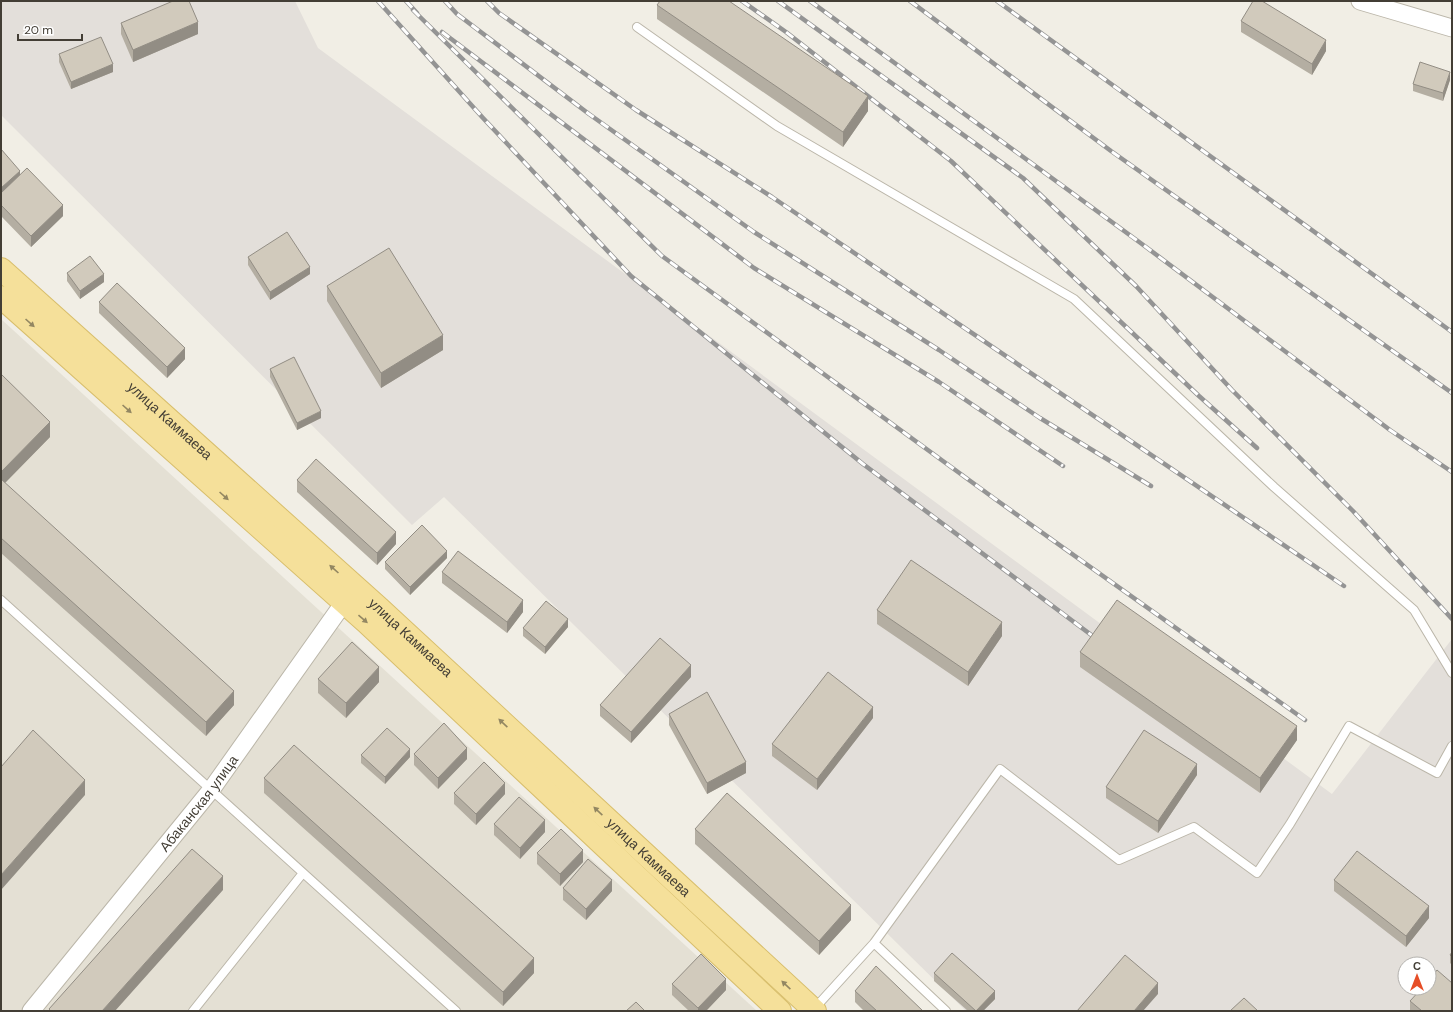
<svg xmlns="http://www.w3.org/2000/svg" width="1453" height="1012" font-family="'DM Sans',sans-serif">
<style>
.residential{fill:#e4e0d4}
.industrial{fill:#e3dfda;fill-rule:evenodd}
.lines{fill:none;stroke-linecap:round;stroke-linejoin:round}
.service-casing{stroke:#bbb6a9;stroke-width:10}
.minor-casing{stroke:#bbb6a9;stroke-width:19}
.primary-casing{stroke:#d8be6c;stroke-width:24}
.service{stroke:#fff;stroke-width:8}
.minor{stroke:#fff;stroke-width:17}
.primary{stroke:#f5e09a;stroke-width:22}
.rail-casing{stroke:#949494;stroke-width:4.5}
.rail{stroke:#fff;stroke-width:3;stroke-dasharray:9;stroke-linecap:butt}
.wall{fill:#b4aea2}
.shaded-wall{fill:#928d84}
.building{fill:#d1cabc;stroke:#928d84}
.oneway{fill:#938762}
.labels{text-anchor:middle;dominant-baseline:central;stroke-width:3;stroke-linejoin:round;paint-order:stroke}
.street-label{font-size:14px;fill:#433e35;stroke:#fff}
</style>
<rect width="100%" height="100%" fill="#f1eee5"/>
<path class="residential" d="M 1,319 L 757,1011 L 1,1011 Z"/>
<path class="industrial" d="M 1,1 L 295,1 L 318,48 L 1332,794 L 1452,639 L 1452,1011 L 966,1011 L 444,497 L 412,525 L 1,115 ZM 1405,964 L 1429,964 L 1429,988 L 1405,988 Z"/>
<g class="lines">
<defs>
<path id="service" d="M 637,27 L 777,126 L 1074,299 L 1274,487 L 1414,610 L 1452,673
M 1,600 L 456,1011
M 874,943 L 946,1011
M 814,1009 L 874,943 L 1000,769 L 1119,860 L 1194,827 L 1257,873 L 1290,824 L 1349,726 L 1437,773 L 1452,746
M 193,1011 L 303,873"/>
<g id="minor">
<path d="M 1360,1 L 1452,28"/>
<path id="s1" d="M 31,1011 L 211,790 L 350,594"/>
</g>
<g id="primary">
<path id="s2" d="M 1,269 L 379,608 L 815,1011"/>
<path d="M 1,297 L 366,622 L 780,1011"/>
</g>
</defs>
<use href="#service" class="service-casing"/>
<use href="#minor" class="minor-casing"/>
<use href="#primary" class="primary-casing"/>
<use href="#service" class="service"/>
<use href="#minor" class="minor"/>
<use href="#primary" class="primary"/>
<defs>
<path id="rail" d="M 378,1 L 483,118 L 631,276 L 863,464 L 1098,640
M 406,1 L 417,13
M 445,1 L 457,14 L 589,114 L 754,232 L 939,350 L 1040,418 L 1151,486
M 487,1 L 499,13 L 636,110 L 772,197 L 1344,586
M 742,1 L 786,32 L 951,161 L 1199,396 L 1257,448
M 778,1 L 1023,178 L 1136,286 L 1232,390 L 1353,511 L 1452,619
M 810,1 L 1146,247 L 1390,430 L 1452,472
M 910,1 L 1111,151 L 1452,393
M 997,1 L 1452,332
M 413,10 L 662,256 L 995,499 L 1305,720
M 442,32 L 754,268 L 939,382 L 1063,466"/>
</defs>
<use href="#rail" class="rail-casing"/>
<use href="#rail" class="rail"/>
</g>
<path class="wall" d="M 657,5 L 868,111 L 843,147 L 657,19 Z
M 1241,21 L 1326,51 L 1312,75 L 1241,32 Z
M 121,23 L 198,34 L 133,62 L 121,34 Z
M 59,54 L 113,72 L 71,89 L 59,62 Z
M 1450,80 L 1443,101 L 1413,91 L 1413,84 Z
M 1,149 L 20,174 L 63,216 L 31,247 L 1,216 Z
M 248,257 L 310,274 L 270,300 L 248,265 Z
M 67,273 L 104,282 L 80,299 L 67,281 Z
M 327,286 L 443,350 L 381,388 L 327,301 Z
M 99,302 L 185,359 L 167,378 L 99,313 Z
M 270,369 L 321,418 L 297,430 L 270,377 Z
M 1,374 L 50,437 L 5,483 L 234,705 L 206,736 L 1,553 Z
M 297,480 L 396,544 L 377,565 L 297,492 Z
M 447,558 L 410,595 L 385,569 L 385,562 Z
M 442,572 L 523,612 L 507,633 L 442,583 Z
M 877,610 L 1002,636 L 968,686 L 877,624 Z
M 568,627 L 545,654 L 523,636 L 523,628 Z
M 1080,652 L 1297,740 L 1260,793 L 1080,667 Z
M 691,677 L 631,743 L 600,716 L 600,705 Z
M 318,679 L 379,682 L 346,718 L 318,693 Z
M 669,714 L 746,773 L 707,794 L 669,725 Z
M 873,718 L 817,790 L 772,756 L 772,744 Z
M 414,754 L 467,759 L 438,789 L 414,765 Z
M 361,755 L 410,757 L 385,784 L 361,763 Z
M 1197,775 L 1158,833 L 1106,798 L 1106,787 Z
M 264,778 L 534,973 L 503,1006 L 264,793 Z
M 454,793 L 505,794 L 476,825 L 454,804 Z
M 494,824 L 545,832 L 520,859 L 494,835 Z
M 695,829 L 851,920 L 819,955 L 695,844 Z
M 537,853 L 583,862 L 560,886 L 537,864 Z
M 1334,880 L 1429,918 L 1406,947 L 1334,891 Z
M 563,888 L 612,891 L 586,920 L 563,900 Z
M 1452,952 L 1452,965 L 1450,963 L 1450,955 Z
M 934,973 L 995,999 L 983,1011 L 968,1011 L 934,981 Z
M 672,984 L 726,990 L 706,1011 L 689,1011 L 672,995 Z
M 855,991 L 923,1011 L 864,1011 L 855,1002 Z
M 1410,1001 L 1452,1011 L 1410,1011 Z"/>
<path class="shaded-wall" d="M 198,22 L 198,34 L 133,62 L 133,50 Z
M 1326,40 L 1326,51 L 1312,75 L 1312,64 Z
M 113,64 L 113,72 L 71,89 L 71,82 Z
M 1450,72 L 1450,80 L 1443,101 L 1443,93 Z
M 868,96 L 868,111 L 843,147 L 843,132 Z
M 20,171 L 20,179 L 1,196 L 1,188 Z
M 63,205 L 63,216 L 31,247 L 31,236 Z
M 310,267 L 310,274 L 270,300 L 270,292 Z
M 104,274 L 104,282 L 80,299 L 80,291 Z
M 443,335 L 443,350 L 381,388 L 381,373 Z
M 185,348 L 185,359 L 167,378 L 167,367 Z
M 321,411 L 321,418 L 297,430 L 297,423 Z
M 50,422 L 50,437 L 1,487 L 1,472 Z
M 396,532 L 396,544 L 377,565 L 377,553 Z
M 447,551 L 447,558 L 410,595 L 410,587 Z
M 523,600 L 523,612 L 507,633 L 507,622 Z
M 568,619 L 568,627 L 545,654 L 545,647 Z
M 1002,622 L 1002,636 L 968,686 L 968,672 Z
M 691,665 L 691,677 L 631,743 L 631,732 Z
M 379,667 L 379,682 L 346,718 L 346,703 Z
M 234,691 L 234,705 L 206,736 L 206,722 Z
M 873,707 L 873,718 L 817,790 L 817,779 Z
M 2,717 L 2,732 L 1,733 L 1,718 Z
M 1297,726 L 1297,740 L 1260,793 L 1260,778 Z
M 467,748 L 467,759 L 438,789 L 438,778 Z
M 410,749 L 410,757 L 385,784 L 385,777 Z
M 746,762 L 746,773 L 707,794 L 707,783 Z
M 1197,764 L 1197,775 L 1158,833 L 1158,821 Z
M 85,780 L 85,795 L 1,890 L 1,875 Z
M 505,783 L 505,794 L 476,825 L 476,814 Z
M 545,820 L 545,832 L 520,859 L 520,848 Z
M 583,850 L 583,862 L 560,886 L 560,874 Z
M 223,876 L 223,890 L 115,1011 L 102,1011 Z
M 612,880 L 612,891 L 586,920 L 586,909 Z
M 851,905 L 851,920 L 819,955 L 819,941 Z
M 1429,906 L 1429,918 L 1406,947 L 1406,936 Z
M 534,958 L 534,973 L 503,1006 L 503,992 Z
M 726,979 L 726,990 L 706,1011 L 698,1011 L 698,1008 Z
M 1158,983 L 1158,994 L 1143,1011 L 1134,1011 Z
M 995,991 L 995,999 L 983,1011 L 976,1011 Z"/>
<path class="building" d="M 173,1 L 189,1 L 198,22 L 133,50 L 121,23 Z
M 660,1 L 729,1 L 868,96 L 843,132 L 657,5 Z
M 1253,1 L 1262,1 L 1326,40 L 1312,64 L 1241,21 Z
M 101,37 L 113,64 L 71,82 L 59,54 Z
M 1420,62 L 1450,72 L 1443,93 L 1413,84 Z
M 1,149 L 20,171 L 1,188 Z
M 27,168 L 63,205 L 31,236 L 1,205 L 1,193 Z
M 287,232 L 310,267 L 270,292 L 248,257 Z
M 389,248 L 443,335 L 381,373 L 327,286 Z
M 90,256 L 104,274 L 80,291 L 67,273 Z
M 117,283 L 185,348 L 167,367 L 99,302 Z
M 294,357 L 321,411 L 297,423 L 270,369 Z
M 1,374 L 50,422 L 1,472 Z
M 316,459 L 396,532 L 377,553 L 297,480 Z
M 1,479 L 234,691 L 206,722 L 1,538 Z
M 422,525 L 447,551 L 410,587 L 385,562 Z
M 458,551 L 523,600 L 507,622 L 442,572 Z
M 911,560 L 1002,622 L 968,672 L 877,610 Z
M 1117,600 L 1297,726 L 1260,778 L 1080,652 Z
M 546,601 L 568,619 L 545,647 L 523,628 Z
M 660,638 L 691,665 L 631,732 L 600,705 Z
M 352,642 L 379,667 L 346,703 L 318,679 Z
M 828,672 L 873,707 L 817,779 L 772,744 Z
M 707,692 L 746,762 L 707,783 L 669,714 Z
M 444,723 L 467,748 L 438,778 L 414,754 Z
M 387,728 L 410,749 L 385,777 L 361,755 Z
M 33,730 L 85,780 L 1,875 L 1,767 Z
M 1144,730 L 1197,764 L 1158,821 L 1106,787 Z
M 294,745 L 534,958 L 503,992 L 264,778 Z
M 484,762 L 505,783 L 476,814 L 454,793 Z
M 727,793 L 851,905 L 819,941 L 695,829 Z
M 519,797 L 545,820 L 520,848 L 494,824 Z
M 561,829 L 583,850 L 560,874 L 537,853 Z
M 192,849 L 223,876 L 102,1011 L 51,1011 L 49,1009 Z
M 1357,851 L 1429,906 L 1406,936 L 1334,880 Z
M 588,859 L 612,880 L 586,909 L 563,888 Z
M 1452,952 L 1452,957 L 1450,955 Z
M 952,953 L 995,991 L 976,1011 L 934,973 Z
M 701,954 L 726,979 L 698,1008 L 672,984 Z
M 1125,955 L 1158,983 L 1134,1011 L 1077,1011 Z
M 876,966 L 923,1011 L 877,1011 L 855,991 Z
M 1437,970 L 1452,983 L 1452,1011 L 1422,1011 L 1410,1001 L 1422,988 L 1429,988 L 1429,980 Z
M 1244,998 L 1258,1011 L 1230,1011 Z
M 636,1002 L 645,1011 L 626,1011 Z"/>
<defs><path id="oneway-solid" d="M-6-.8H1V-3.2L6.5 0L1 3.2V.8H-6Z"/></defs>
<g class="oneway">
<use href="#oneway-solid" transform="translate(30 323) rotate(42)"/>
<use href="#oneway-solid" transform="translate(127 409) rotate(42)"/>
<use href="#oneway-solid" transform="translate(224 496) rotate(42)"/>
<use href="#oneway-solid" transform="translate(334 569) rotate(-138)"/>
<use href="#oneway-solid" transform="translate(363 619) rotate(41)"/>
<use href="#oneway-solid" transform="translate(503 723) rotate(-137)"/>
<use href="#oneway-solid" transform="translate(598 811) rotate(-137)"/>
<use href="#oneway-solid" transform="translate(786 985) rotate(-137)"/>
</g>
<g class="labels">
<g class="street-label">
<text stroke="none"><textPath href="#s2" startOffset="227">улица Каммаева</textPath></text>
<text stroke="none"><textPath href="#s2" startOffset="551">улица Каммаева</textPath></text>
<text stroke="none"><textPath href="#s1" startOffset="267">Абаканская улица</textPath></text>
<text stroke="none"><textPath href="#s2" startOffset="875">улица Каммаева</textPath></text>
</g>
</g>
<rect width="1453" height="1012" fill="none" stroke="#433e35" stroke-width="4"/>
<g transform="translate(1417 976)"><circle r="19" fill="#ffffff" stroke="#b4b2ae"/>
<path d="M0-3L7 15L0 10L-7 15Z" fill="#e64e27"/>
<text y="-6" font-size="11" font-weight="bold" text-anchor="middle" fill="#433e35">С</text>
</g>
<path d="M18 34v6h64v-6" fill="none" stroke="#433e35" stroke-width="2"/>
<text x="24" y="34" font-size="12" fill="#433e35" stroke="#ffffff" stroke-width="3" paint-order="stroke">20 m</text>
</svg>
